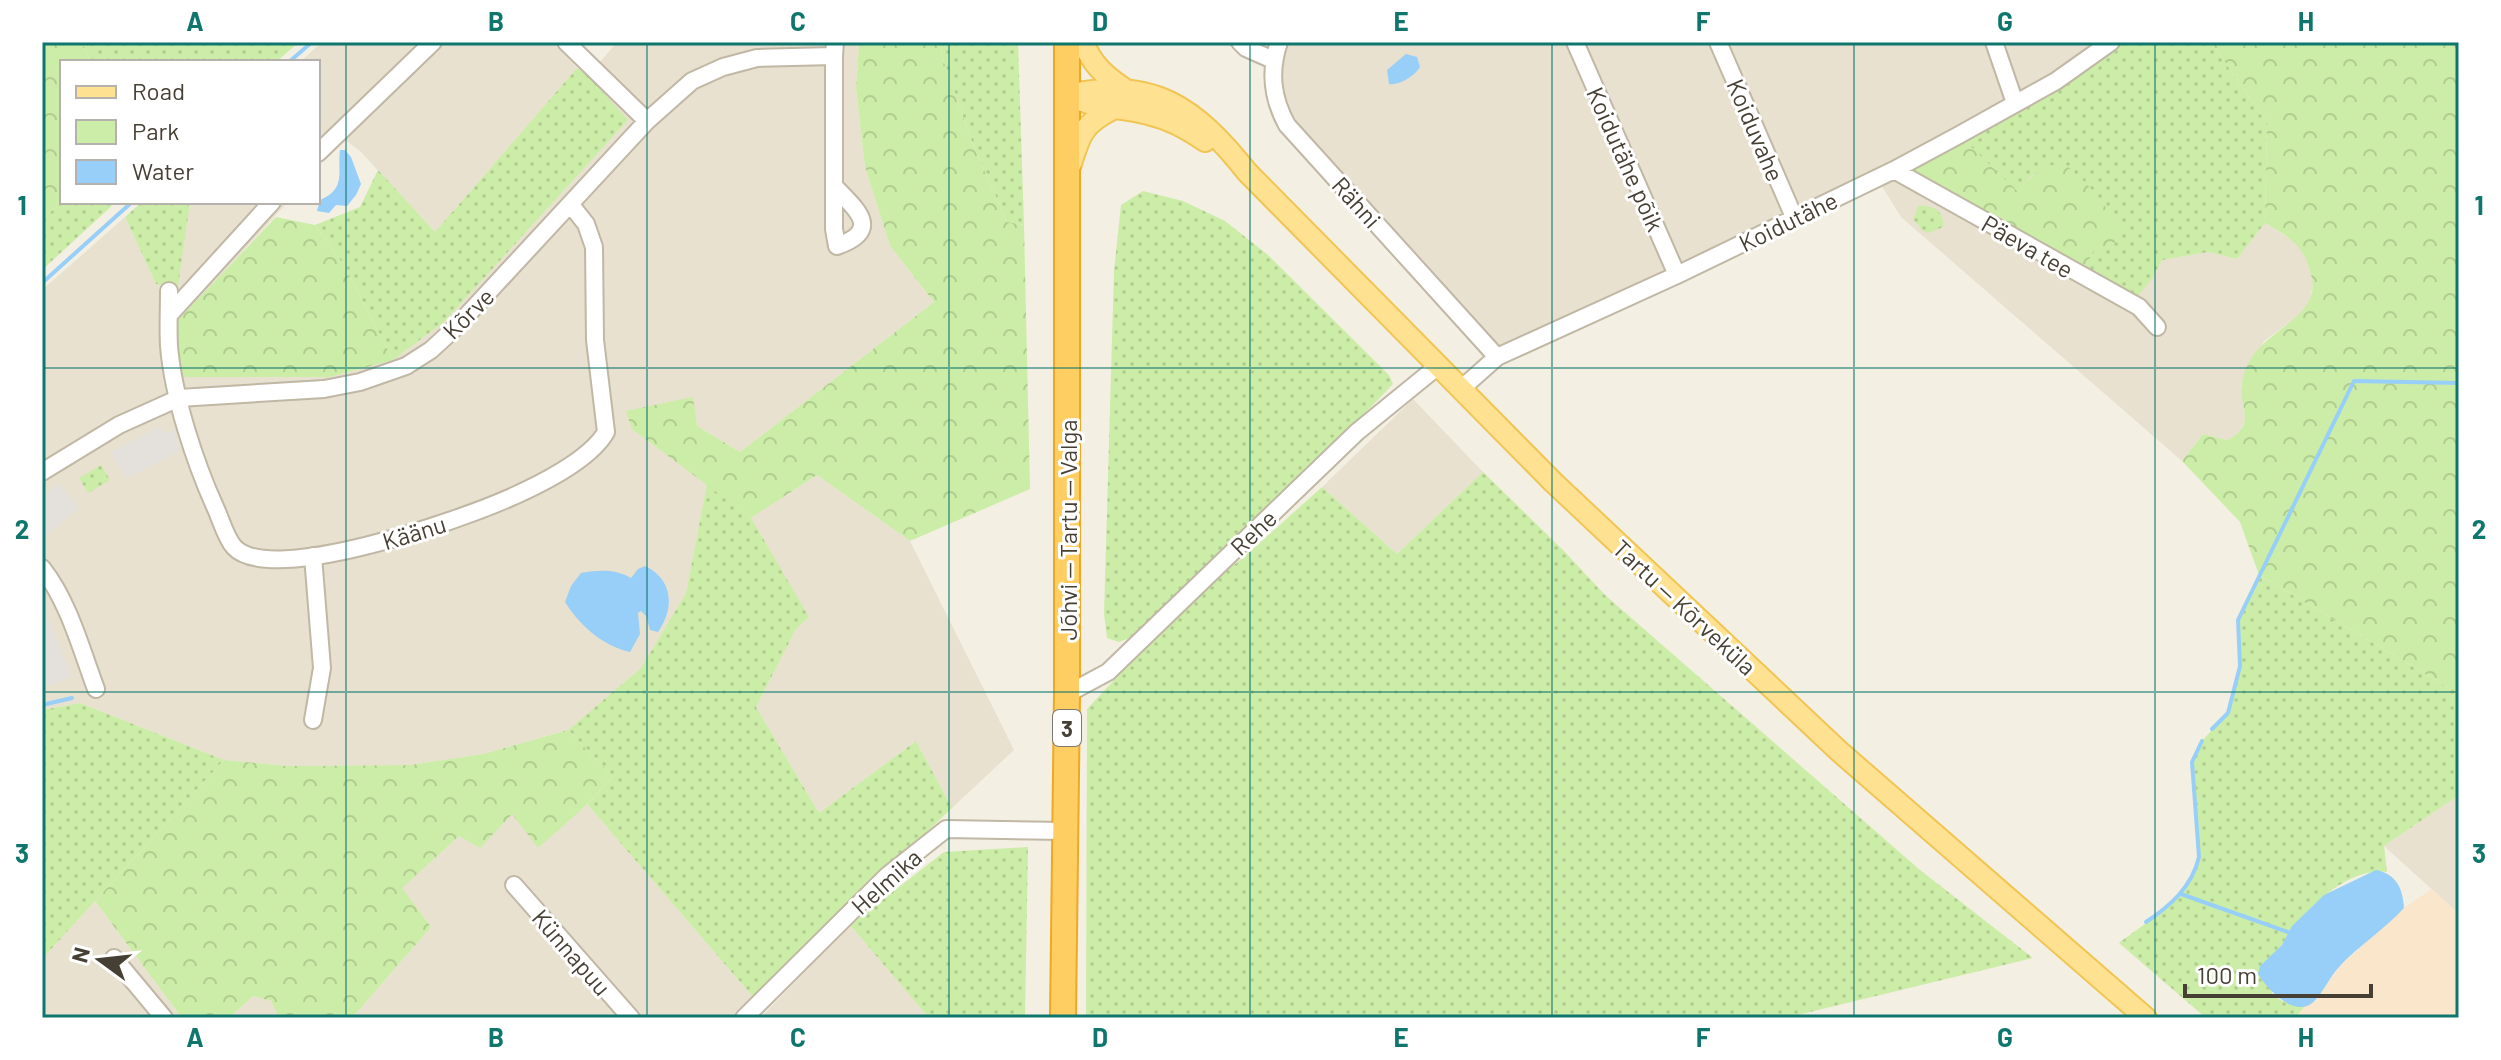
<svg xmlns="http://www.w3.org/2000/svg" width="2501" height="1060" font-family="Barlow,sans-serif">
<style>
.residential{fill:#e8e1d0}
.commercial{fill:#f9e6cb}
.green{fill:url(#green-dots)}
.forest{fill:url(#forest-crowns)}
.parking{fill:#e4e1dc}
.water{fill:#98cff8}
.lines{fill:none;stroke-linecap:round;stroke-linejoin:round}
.stream{stroke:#98cff8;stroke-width:4}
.minor-casing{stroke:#c0b7a5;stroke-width:20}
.major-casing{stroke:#f1c554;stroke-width:24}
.highway-casing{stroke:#eea822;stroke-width:28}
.minor{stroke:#fff;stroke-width:16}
.major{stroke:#ffe291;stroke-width:20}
.highway{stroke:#ffce63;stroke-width:24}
.grid{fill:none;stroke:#0f766e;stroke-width:2;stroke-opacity:0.55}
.labels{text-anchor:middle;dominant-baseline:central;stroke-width:6;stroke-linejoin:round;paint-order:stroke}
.shield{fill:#fff;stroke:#7e7970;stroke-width:2}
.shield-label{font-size:22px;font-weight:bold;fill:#463f33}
.street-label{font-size:24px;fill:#463f33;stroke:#fff}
.neatline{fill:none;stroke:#0f766e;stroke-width:3}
.grid-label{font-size:26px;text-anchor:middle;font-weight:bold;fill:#0f766e}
</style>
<defs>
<pattern id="green-dots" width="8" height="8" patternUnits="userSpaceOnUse" patternTransform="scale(2)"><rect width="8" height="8" fill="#cceda7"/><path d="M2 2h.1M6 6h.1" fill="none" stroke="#b1cc90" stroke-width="1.8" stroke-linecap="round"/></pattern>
<pattern id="forest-crowns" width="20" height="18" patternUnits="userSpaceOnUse" patternTransform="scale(2)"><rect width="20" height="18" fill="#cceda7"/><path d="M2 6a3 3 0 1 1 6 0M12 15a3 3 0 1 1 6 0" fill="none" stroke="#b1cc90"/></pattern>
</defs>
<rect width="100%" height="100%" fill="#f4efe3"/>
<path class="residential" d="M 322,42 L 552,42 L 577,68 L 435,232 L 361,152 L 343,138 L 318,167 L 318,62 L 300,62 Z
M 617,42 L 859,42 L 856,89 L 865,167 L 890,246 L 934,302 L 740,452 L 697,426 L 632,429 L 707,484 L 686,593 L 641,668 L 568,730 L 483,754 L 410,765 L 287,766 L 224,760 L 80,703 L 42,710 L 42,290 L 125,217 L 156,284 L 183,238 L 190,202 L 288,202 L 175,325 L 330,377 L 393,360 L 444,322 L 627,121 L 588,76 Z
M 1279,42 L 2111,42 L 2153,277 L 2162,260 L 2208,252 L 2237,259 L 2265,223 L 2298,244 L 2307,259 L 2313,283 L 2310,302 L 2297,317 L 2264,341 L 2241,384 L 2245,420 L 2238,436 L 2227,440 L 2203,434 L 2182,461 L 1901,217 L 1876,177 L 1497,357 L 1287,125 L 1273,60 Z
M 1413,399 L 1483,472 L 1397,554 L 1322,487 Z
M 817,475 L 910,541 L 1014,750 L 952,808 L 916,741 L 819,813 L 756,707 L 796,629 L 751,518 Z
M 2459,795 L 2459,914 L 2384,846 Z
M 587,804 L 753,997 L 731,1018 L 352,1018 L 431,927 L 401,888 L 459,836 L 512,814 L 581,810 Z
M 95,901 L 182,1018 L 49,1018 L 42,1011 L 42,959 Z
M 850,925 L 929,1018 L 760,1018 Z
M 253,996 L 271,1001 L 279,1018 L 229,1018 Z"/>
<path class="commercial" d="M 2432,889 L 2459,914 L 2459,1018 L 2295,1018 L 2305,1006 L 2316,1001 L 2339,967 L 2404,908 Z"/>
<path class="green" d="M 82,42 L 299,42 L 276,62 L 91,62 Z
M 940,42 L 1018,42 L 1024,225 L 1007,222 L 973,145 L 942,57 Z
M 2111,42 L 2211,42 L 2267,123 L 2265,223 L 2237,259 L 2208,252 L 2162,260 L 2153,277 L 2132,304 L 2080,276 L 2094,250 L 2114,243 L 2058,164 L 2031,176 L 2017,192 L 1959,135 Z
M 577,68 L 588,76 L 628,120 L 444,322 L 393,360 L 345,267 L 315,225 L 360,207 L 378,170 L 435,232 Z
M 1143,191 L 1183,201 L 1225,221 L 1268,255 L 1389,375 L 1393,384 L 1369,409 L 1130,638 L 1119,642 L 1107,638 L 1104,614 L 1114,271 L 1121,205 Z
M 62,201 L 116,202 L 42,270 L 42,220 Z
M 142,202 L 190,202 L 178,286 L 156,284 L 125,217 Z
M 1918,206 C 1932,204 1945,211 1943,227 L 1929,233 L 1923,231 L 1913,219 Z
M 101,465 L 110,480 L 88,493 L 79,478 Z
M 1483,472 L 1563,550 L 1605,595 L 1920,870 L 2033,958 L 1785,1018 L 1086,1018 L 1087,709 L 1191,598 L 1244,557 L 1322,487 L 1397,554 Z
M 707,484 L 751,518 L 809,617 L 796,629 L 756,707 L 819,813 L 916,741 L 952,808 L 753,997 L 587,804 L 613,777 L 568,730 L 641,668 L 686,593 Z
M 2259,575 L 2459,694 L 2459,795 L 2384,846 L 2387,872 C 2348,866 2302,911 2284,942 C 2281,947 2274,951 2273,957 C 2270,967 2273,983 2272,994 L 2282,1001 L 2305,1006 L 2295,1018 L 2206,1018 L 2119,943 C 2150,919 2190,899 2199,857 L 2192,762 L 2202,741 L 2228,712 L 2240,666 L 2238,620 Z
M 80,703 L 224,760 L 42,959 L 42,710 Z
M 1028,847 L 1025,1018 L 929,1018 L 850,925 L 944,852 Z"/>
<path class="forest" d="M 42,42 L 82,42 L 91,62 L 62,62 L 62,201 L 42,220 Z
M 859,42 L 940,42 L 942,57 L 973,145 L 1007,222 L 1024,225 L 1030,489 L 910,541 L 817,475 L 751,518 L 632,429 L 626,411 L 693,397 L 697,426 L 740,452 L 934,302 L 890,246 L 865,167 L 856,89 Z
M 2211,42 L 2459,42 L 2459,694 L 2259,575 L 2240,522 L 2182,461 L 2203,434 L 2227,440 C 2258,426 2238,405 2242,382 C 2243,376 2246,369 2248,364 C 2264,329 2323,317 2311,275 C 2303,243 2291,239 2265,223 L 2267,123 Z
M 1959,135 L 2017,191 C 2027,180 2043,165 2059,164 C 2075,163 2115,217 2121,232 L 2114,243 L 2094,250 L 2080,276 L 1894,170 Z
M 276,217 L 315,225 L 345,267 L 393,360 L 330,377 L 183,377 L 177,350 L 176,322 Z
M 568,730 L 613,777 L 581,810 L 538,848 L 512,814 L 480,848 L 459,836 L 402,888 L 431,927 L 352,1018 L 279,1018 L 271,1001 L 253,996 L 229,1018 L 182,1018 L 95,901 L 224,760 L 287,766 L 410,765 L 483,754 Z"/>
<path class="parking" d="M 161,426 L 165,433 L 174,430 L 180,451 L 126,479 L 111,452 Z
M 59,483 L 79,508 L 44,537 L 42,497 Z
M 46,613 L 71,677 L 48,686 L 42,669 L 42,614 Z"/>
<path class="water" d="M 1406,54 L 1417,57 L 1420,67 C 1415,76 1398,86 1389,84 L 1387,70 Z
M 340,150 L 345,150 L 351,157 L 361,184 L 356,195 L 347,206 L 336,205 L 329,213 L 317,211 L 320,200 C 347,189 337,171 340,150 Z
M 645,566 C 673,579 675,608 658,632 L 650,630 L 646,616 L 641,611 L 638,613 L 640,634 L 630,652 C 603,646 580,626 565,602 L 571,586 L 581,573 C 600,570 614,569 631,578 L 638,569 Z
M 2376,870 C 2396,874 2403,888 2404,908 C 2384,930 2358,946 2339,967 C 2330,977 2325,989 2317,998 C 2298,1023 2268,990 2258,974 L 2260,966 L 2282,945 L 2292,926 L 2324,895 Z"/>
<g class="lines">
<path class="stream" d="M 289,62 L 312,42
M 42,283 L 132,202
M 42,705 L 72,698
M 2212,729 L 2228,713 L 2240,666 L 2238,620 L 2354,381 L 2459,383
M 2181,894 L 2288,932
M 2146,922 C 2170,906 2192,887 2199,857 L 2192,762 L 2202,741"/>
<defs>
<path id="minor" d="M 566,42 L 647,121
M 1240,42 L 1246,48 L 1273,60
M 1279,42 C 1269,72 1272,98 1287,125 L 1497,357
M 1575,42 L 1677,275
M 1718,42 L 1794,217
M 1994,42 L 2015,103
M 318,153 L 433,42
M 1894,170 L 2139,307 L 2157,327
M 834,186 C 856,209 883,230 837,246 L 834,229 L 834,56
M 169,291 C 169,309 168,328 169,346 C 173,396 195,463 216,509 C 221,520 226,538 234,547 C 270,587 462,519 507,499 C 537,486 590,460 606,432 L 595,340 L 594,247 L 586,224 L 571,205
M 169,315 L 272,202
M 1461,389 L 1497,357 L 1677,275 L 1894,170 L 1959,135 L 2056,81 L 2111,42
M 42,472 L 119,425 L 179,398 L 324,389 L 360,382 L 406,366 L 431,350 L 457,326 L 647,121 L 692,81 L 723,67 L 757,58 L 834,56 L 835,42
M 42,568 C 69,602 81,649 96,689
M 1067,694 L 1108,672 L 1357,432 L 1438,366
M 313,720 L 322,668 L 313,556
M 514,885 L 631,1018
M 114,958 L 164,1018
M 744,1018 L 888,875 L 946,829 L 1065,831"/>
<path id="major" d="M 1083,42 C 1092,64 1104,75 1123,88
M 1068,95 C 1153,76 1196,108 1247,172 L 1553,482 L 1840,752 L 2146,1018
M 1068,95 C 1098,110 1118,106 1148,114 C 1170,119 1187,129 1205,141
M 1071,164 C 1080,134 1084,123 1113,109"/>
<path id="highway" d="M 1063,1018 L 1067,694 L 1067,42"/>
</defs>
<use href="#minor" class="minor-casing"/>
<use href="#major" class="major-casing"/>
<use href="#highway" class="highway-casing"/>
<use href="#minor" class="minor"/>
<use href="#major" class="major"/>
<use href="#highway" class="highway"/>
</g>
<path class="grid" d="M 346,42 L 346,1018M 647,42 L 647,1018M 949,42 L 949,1018M 1250,42 L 1250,1018M 1552,42 L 1552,1018M 1854,42 L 1854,1018M 2155,42 L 2155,1018M 42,368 L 2459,368M 42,692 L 2459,692"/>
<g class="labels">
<rect class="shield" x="1053" y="710" width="28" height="36" rx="6"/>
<g class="shield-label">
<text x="1067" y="728">3</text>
</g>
<g class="street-label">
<text transform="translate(1756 130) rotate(67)">Koiduvahe</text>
<text transform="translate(1626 159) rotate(66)">Koidutähe põik</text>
<text transform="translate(1357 202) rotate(48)">Rähni</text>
<text transform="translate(1788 221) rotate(-26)">Koidutähe</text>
<text transform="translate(2028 246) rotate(30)">Päeva tee</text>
<text transform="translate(468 313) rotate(-45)">Kõrve</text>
<text transform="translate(1067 530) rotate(-90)">Jõhvi — Tartu — Valga</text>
<text transform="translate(414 532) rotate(-17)">Käänu</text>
<text transform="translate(1253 532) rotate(-44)">Rehe</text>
<text transform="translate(1685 607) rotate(43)">Tartu — Kõrveküla</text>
<text transform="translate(886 881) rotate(-42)">Helmika</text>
<text transform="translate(572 952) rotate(49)">Künnapuu</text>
</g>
</g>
<rect width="2501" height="1060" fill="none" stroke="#ffffff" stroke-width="88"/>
<rect x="60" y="60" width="260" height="144" fill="#ffffff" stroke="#b5b2ad" stroke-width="2"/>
<rect x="76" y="86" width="40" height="12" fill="#ffe291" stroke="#b5b2ad" stroke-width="2"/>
<text x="132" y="100" font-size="24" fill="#463f33">Road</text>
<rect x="76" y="120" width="40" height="24" fill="#cceda7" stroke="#b5b2ad" stroke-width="2"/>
<text x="132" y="140" font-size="24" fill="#463f33">Park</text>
<rect x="76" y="160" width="40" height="24" fill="#98cff8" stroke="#b5b2ad" stroke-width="2"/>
<text x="132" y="180" font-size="24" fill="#463f33">Water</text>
<g transform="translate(100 960) rotate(285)" stroke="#ffffff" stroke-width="6" paint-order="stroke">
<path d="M0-6L14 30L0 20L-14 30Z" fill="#463f33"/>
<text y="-12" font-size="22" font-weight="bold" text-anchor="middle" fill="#463f33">N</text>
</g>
<path d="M2185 984v12h186v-12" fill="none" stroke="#463f33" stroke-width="4"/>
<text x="2197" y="984" font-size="24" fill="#463f33" stroke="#ffffff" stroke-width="6" paint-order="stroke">100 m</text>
<rect x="44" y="44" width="2413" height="972" class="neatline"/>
<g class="grid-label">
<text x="195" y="31">A</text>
<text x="496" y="31">B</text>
<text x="798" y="31">C</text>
<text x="1100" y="31">D</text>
<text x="1401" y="31">E</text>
<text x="1703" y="31">F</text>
<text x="2005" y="31">G</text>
<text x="2306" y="31">H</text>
<text x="22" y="215">1</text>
<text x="2479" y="215">1</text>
<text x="22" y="539">2</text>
<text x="2479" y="539">2</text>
<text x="22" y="863">3</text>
<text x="2479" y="863">3</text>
<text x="195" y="1047">A</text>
<text x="496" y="1047">B</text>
<text x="798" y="1047">C</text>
<text x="1100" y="1047">D</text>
<text x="1401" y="1047">E</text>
<text x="1703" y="1047">F</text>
<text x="2005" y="1047">G</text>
<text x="2306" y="1047">H</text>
</g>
</svg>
